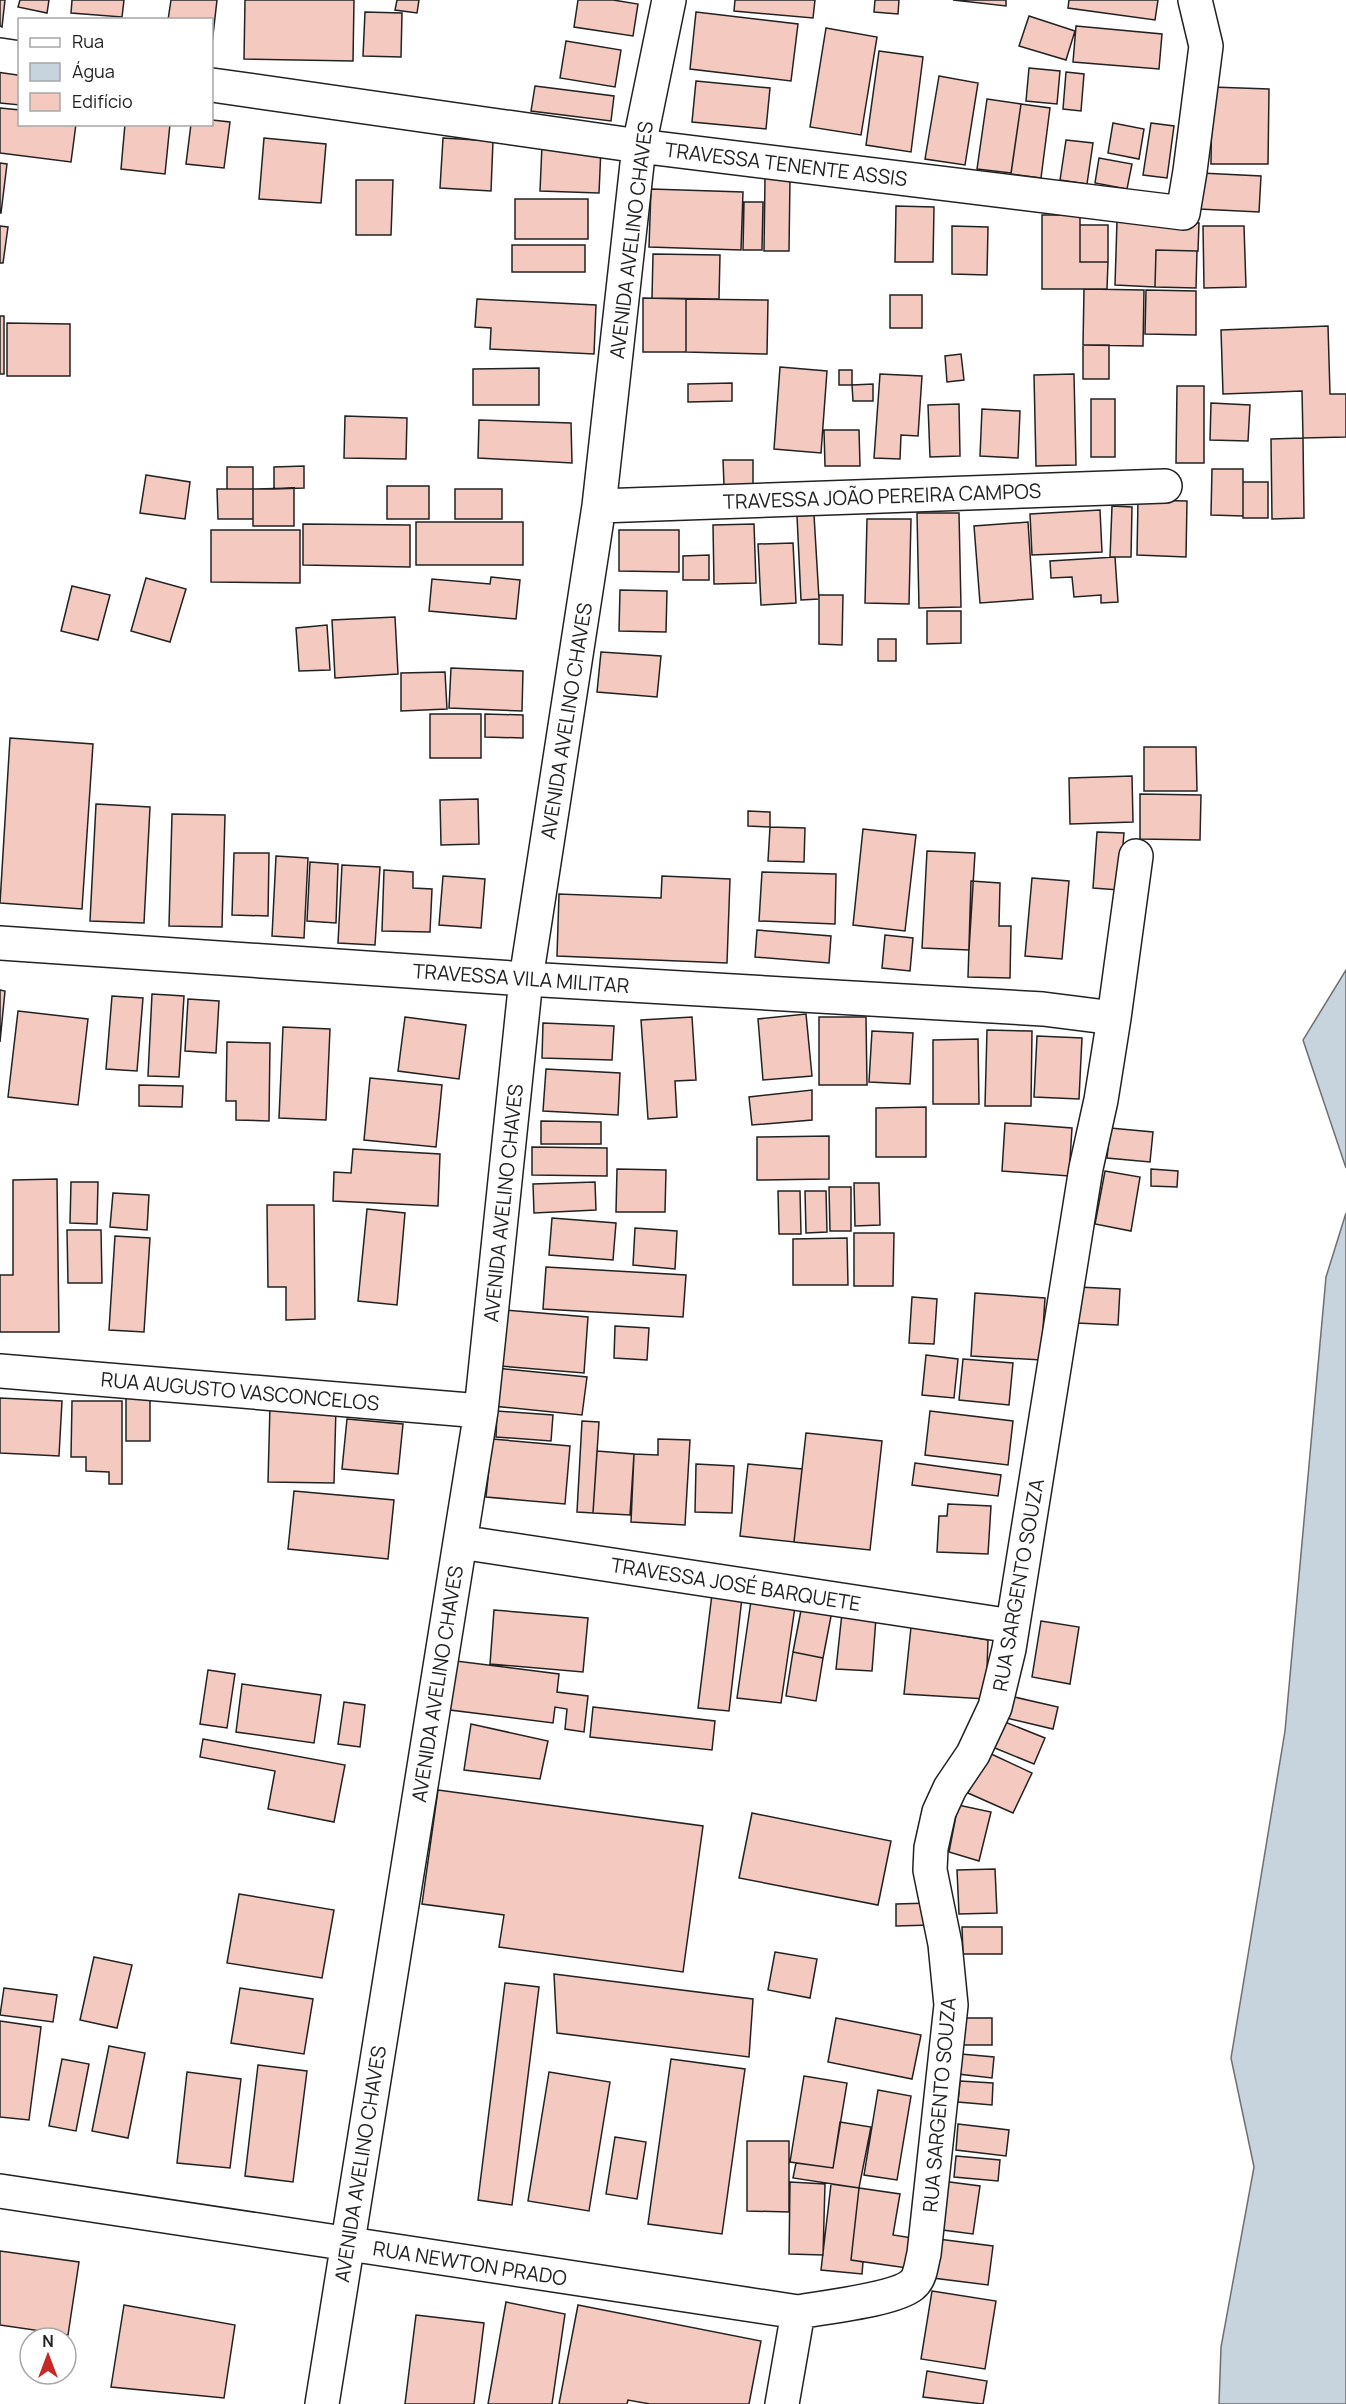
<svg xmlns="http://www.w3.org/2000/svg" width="1346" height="2404" font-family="Manrope,sans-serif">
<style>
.water{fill:#c7d3dd;stroke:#6f6f6f;stroke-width:1.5}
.building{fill:#f3c9c0;stroke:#222;stroke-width:1.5}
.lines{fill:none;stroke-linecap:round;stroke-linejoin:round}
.minor-casing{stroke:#222;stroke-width:36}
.minor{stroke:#fff;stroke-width:33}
.labels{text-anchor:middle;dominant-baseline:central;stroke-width:4.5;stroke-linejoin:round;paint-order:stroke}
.street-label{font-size:20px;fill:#222;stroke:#fff}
</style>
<rect width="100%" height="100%" fill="#fff"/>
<path class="water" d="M 1346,970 L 1346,1168 L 1303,1040 Z
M 1346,1213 L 1346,2404 L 1219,2404 L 1221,2347 L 1254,2167 L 1231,2058 L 1285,1731 L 1326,1277 Z"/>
<path class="building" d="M 0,0 L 5,0 L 2,27 L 0,26 Z
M 20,0 L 49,0 L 47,13 L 18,7 Z
M 72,0 L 124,0 L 122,17 L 71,13 Z
M 171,0 L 217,0 L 212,44 L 212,20 L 168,20 Z
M 245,0 L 354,0 L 353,61 L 244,59 Z
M 397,0 L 419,0 L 417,13 L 395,10 Z
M 578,0 L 613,0 L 638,4 L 633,36 L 574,27 Z
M 735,0 L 815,0 L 813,18 L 734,11 Z
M 875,0 L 899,0 L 898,14 L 874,12 Z
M 953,0 L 1006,0 L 1006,6 Z
M 1069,0 L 1158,0 L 1155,20 L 1068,8 Z
M 365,12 L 402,13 L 401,57 L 363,56 Z
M 696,12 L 798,24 L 791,81 L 690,69 Z
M 1029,16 L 1075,31 L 1066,60 L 1019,46 Z
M 1076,26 L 1162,34 L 1159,69 L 1073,62 Z
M 826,28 L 877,37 L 861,135 L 810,127 Z
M 566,41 L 621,50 L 615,87 L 560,78 Z
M 879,51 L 923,57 L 911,152 L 866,145 Z
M 0,65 L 20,68 L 20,105 L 0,103 Z
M 1029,68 L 1060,71 L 1057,104 L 1026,101 Z
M 1066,72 L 1084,74 L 1081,111 L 1063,109 Z
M 939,76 L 978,83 L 965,165 L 925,159 Z
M 696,81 L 770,88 L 766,129 L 692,122 Z
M 535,86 L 614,96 L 611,121 L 531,111 Z
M 1212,87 L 1269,89 L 1268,164 L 1211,164 Z
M 987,99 L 1021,104 L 1011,173 L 977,169 Z
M 1021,104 L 1050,108 L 1041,178 L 1011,174 Z
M 0,108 L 20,110 L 20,124 L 76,124 L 71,162 L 0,153 Z
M 212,120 L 230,122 L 224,168 L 186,164 L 191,124 L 212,124 Z
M 1113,123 L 1144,129 L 1139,159 L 1108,153 Z
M 1151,123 L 1174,126 L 1167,178 L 1143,175 Z
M 125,124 L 170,124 L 165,174 L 121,169 Z
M 264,138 L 326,144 L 321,203 L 259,199 Z
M 443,138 L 493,141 L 491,191 L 440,188 Z
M 1066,140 L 1093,143 L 1087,184 L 1060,180 Z
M 542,145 L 601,148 L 599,193 L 540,191 Z
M 1099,158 L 1132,164 L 1127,189 L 1095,183 Z
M 0,163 L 7,164 L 1,213 L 0,213 Z
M 1201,173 L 1261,176 L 1259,212 L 1199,209 Z
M 765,178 L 790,178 L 789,251 L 764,251 Z
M 356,180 L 393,180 L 391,235 L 356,235 Z
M 651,189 L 743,192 L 741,250 L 649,247 Z
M 515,199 L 588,199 L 588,239 L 515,239 Z
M 744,202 L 763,202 L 762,250 L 743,250 Z
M 896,206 L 934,207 L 933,262 L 895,262 Z
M 1042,215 L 1080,215 L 1080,262 L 1108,262 L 1107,289 L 1042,289 Z
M 1117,221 L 1199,223 L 1198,251 L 1156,250 L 1155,287 L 1115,285 Z
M 1080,225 L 1108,225 L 1108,262 L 1080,262 Z
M 0,226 L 8,227 L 3,263 L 0,263 Z
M 952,226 L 988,227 L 987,275 L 952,274 Z
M 1203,226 L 1244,226 L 1246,287 L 1204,288 Z
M 512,245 L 585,245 L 585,272 L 512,272 Z
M 1156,250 L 1197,251 L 1196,288 L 1155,287 Z
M 653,254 L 720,255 L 719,299 L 652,298 Z
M 1084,289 L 1144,290 L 1143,346 L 1083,345 Z
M 1146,290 L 1196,291 L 1196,335 L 1145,334 Z
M 890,295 L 922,295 L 922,328 L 890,328 Z
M 643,298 L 686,299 L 686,352 L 643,352 Z
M 477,299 L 596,305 L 594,354 L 490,349 L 491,328 L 475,327 Z
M 686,299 L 768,300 L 767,354 L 686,352 Z
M 0,316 L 4,316 L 4,374 L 0,374 Z
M 7,323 L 70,324 L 70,376 L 7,376 Z
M 1328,326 L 1330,394 L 1346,394 L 1346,437 L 1303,438 L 1302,391 L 1223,394 L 1221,330 Z
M 1083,345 L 1109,345 L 1109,379 L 1083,379 Z
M 961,354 L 964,380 L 947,382 L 945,356 Z
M 780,367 L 827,371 L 821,453 L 774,449 Z
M 539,368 L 539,405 L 473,405 L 473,369 Z
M 839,370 L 852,370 L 852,385 L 839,385 Z
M 880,374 L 922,376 L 918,436 L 901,435 L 900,459 L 874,458 Z
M 1074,374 L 1076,465 L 1036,466 L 1034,375 Z
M 732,383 L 732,401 L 688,402 L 688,384 Z
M 873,384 L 873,401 L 853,401 L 852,385 Z
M 1177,386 L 1204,386 L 1204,463 L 1176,463 Z
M 1091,399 L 1115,399 L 1115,457 L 1091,457 Z
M 1211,403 L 1250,405 L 1248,441 L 1210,440 Z
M 959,404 L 960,456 L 930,457 L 928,405 Z
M 982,409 L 1020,411 L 1018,458 L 980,456 Z
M 345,416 L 407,418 L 406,459 L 344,458 Z
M 479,420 L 571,423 L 572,463 L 478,458 Z
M 824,430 L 859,430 L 860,466 L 825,466 Z
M 1303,438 L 1304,518 L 1272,519 L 1271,439 Z
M 723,460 L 753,460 L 753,485 L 724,485 Z
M 304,466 L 304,488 L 274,489 L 274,467 Z
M 227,467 L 253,467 L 253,489 L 227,489 Z
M 1212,469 L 1243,469 L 1243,516 L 1211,515 Z
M 146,475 L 190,482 L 185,519 L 140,513 Z
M 1243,482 L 1268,482 L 1268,518 L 1243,518 Z
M 387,486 L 429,486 L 429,519 L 387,519 Z
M 294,488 L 294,526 L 253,526 L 253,489 Z
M 217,489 L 253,489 L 253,519 L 218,519 Z
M 455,489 L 502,489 L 502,519 L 455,519 Z
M 1138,500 L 1187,501 L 1186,557 L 1137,555 Z
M 1112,506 L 1132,507 L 1131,557 L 1110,557 Z
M 1100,510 L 1102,552 L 1032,555 L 1030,514 Z
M 917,513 L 959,513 L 961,607 L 919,608 Z
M 814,515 L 819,599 L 801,600 L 797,516 Z
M 867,519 L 911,519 L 909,604 L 865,603 Z
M 416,522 L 523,522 L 523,565 L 416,565 Z
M 1028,522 L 1033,599 L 980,603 L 974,526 Z
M 303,524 L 410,525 L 410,567 L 303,565 Z
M 754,524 L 756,583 L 714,584 L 713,525 Z
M 211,530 L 300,530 L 300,583 L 211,582 Z
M 619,530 L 679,530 L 679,572 L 619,571 Z
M 793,543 L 796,603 L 761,605 L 758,544 Z
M 709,555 L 709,580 L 683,580 L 683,556 Z
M 1115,557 L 1118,602 L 1101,603 L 1101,595 L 1074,597 L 1072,577 L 1051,578 L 1050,561 Z
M 491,577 L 520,580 L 516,619 L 429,611 L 432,579 L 490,584 Z
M 146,578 L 186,589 L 170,642 L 131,631 Z
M 72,586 L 110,595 L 98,640 L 61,631 Z
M 620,590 L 667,591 L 666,632 L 619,631 Z
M 819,595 L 843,595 L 842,645 L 819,644 Z
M 927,611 L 961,611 L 961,643 L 927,644 Z
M 395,617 L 398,674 L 335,678 L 332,620 Z
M 327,625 L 330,670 L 299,671 L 296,628 Z
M 878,639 L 896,639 L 896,661 L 878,661 Z
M 601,652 L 661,656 L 657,697 L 597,692 Z
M 451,668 L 523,671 L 522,711 L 449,708 Z
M 445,672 L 447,709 L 401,711 L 401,673 Z
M 430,714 L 481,714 L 481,758 L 430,758 Z
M 485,714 L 523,715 L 523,738 L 485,737 Z
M 10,738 L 93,744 L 82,909 L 0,903 Z
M 1144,747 L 1196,747 L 1197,791 L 1144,791 Z
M 1132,776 L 1133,822 L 1070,824 L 1069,778 Z
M 1140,794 L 1201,795 L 1200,840 L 1140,839 Z
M 478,799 L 479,844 L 441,845 L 440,800 Z
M 96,804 L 150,807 L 144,923 L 90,921 Z
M 748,811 L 770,812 L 770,827 L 748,826 Z
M 172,814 L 225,815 L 222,927 L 169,926 Z
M 770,827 L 805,828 L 804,862 L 768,861 Z
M 863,829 L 916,835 L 905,931 L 853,925 Z
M 1097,832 L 1124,833 L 1119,890 L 1093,888 Z
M 927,851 L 975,853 L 969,950 L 922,948 Z
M 234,853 L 269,853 L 268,916 L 232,915 Z
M 276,856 L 308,858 L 304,938 L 272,936 Z
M 310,862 L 338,864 L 336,923 L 307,921 Z
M 342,865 L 380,867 L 375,945 L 338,943 Z
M 384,870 L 413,872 L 413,888 L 432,889 L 430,932 L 382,931 Z
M 762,872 L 836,874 L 835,924 L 759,921 Z
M 443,876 L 485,879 L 481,928 L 439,925 Z
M 662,876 L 730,879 L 727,963 L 557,956 L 559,894 L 661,898 Z
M 1032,878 L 1069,881 L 1062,959 L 1025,956 Z
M 971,881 L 1000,883 L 999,926 L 1011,926 L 1010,978 L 968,977 Z
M 757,930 L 831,936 L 829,963 L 755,957 Z
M 885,935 L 913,938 L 910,971 L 882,968 Z
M 0,990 L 5,991 L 0,1042 Z
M 152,994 L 184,996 L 179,1077 L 148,1076 Z
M 112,996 L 143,998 L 137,1071 L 106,1069 Z
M 188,999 L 219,1001 L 216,1053 L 185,1051 Z
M 18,1011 L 88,1019 L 78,1105 L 8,1097 Z
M 806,1014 L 812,1076 L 763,1080 L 758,1019 Z
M 405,1017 L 466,1025 L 459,1079 L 398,1071 Z
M 692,1017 L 696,1080 L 675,1081 L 677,1117 L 648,1119 L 641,1020 Z
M 819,1017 L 866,1017 L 867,1085 L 819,1085 Z
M 543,1023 L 614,1026 L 612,1060 L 542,1058 Z
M 283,1027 L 330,1029 L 326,1120 L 279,1118 Z
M 987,1030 L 1032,1031 L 1031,1106 L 985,1106 Z
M 872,1031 L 913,1033 L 910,1084 L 869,1082 Z
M 1037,1036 L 1082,1038 L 1079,1099 L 1034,1097 Z
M 978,1039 L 979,1104 L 933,1104 L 933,1040 Z
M 227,1042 L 270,1043 L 269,1121 L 236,1120 L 236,1101 L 226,1101 Z
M 546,1069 L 620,1073 L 618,1115 L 543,1111 Z
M 370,1078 L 442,1085 L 436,1147 L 364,1140 Z
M 139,1085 L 183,1086 L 182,1107 L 139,1106 Z
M 812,1090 L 812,1120 L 752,1125 L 749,1097 Z
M 926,1107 L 926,1157 L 876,1157 L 876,1108 Z
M 541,1121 L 601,1122 L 601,1144 L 541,1144 Z
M 1005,1123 L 1072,1128 L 1069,1176 L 1002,1171 Z
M 1110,1128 L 1153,1132 L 1150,1162 L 1107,1158 Z
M 829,1136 L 829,1179 L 757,1180 L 757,1137 Z
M 532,1147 L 607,1148 L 607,1176 L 532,1175 Z
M 353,1149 L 440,1154 L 438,1206 L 333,1201 L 334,1172 L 351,1173 Z
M 617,1169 L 666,1170 L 665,1212 L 616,1212 Z
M 1151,1169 L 1178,1171 L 1177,1187 L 1151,1186 Z
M 1105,1171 L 1140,1177 L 1131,1231 L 1095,1224 Z
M 57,1179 L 59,1332 L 0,1332 L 0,1275 L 13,1275 L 13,1180 Z
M 71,1182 L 98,1182 L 97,1224 L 70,1223 Z
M 595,1182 L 596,1210 L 534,1213 L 533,1184 Z
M 854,1183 L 879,1183 L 880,1225 L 855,1226 Z
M 829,1187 L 851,1187 L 851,1231 L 830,1231 Z
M 778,1191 L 800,1191 L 801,1234 L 779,1234 Z
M 805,1191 L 826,1191 L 827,1232 L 806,1233 Z
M 113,1193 L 149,1195 L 147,1230 L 110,1227 Z
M 267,1205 L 314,1205 L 315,1319 L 286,1320 L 286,1287 L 268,1287 Z
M 367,1209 L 405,1213 L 397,1305 L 358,1301 Z
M 552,1218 L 616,1223 L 613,1260 L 549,1255 Z
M 635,1228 L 677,1231 L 675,1269 L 633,1265 Z
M 67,1230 L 101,1230 L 102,1283 L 68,1283 Z
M 854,1233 L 894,1233 L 893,1286 L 854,1286 Z
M 115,1236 L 150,1238 L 144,1332 L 109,1330 Z
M 847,1238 L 848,1285 L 793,1285 L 793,1239 Z
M 546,1267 L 686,1275 L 683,1317 L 543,1309 Z
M 1078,1287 L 1120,1289 L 1118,1325 L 1077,1323 Z
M 975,1293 L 1045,1298 L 1041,1360 L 971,1356 Z
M 912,1297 L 937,1299 L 934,1344 L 909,1343 Z
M 504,1310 L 588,1317 L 584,1373 L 500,1366 Z
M 615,1326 L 649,1328 L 647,1360 L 614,1358 Z
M 926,1355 L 958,1359 L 954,1398 L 922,1395 Z
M 963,1359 L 1013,1363 L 1009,1405 L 959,1400 Z
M 496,1368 L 587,1377 L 582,1415 L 492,1406 Z
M 0,1398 L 62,1401 L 59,1456 L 0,1453 Z
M 126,1398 L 150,1398 L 150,1441 L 126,1441 Z
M 72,1401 L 122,1401 L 122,1484 L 109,1484 L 109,1472 L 86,1471 L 86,1457 L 71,1457 Z
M 270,1405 L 336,1407 L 334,1483 L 268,1482 Z
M 497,1411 L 553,1415 L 551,1441 L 496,1437 Z
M 930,1411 L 1013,1421 L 1008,1465 L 925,1455 Z
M 347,1419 L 403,1424 L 398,1474 L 342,1469 Z
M 582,1421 L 599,1422 L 593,1513 L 577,1512 Z
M 806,1433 L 882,1441 L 870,1550 L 794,1542 Z
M 492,1439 L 570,1446 L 565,1504 L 486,1497 Z
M 658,1439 L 690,1440 L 685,1525 L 631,1522 L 634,1454 L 658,1455 Z
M 597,1451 L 634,1454 L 630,1515 L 593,1513 Z
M 915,1463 L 1001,1475 L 998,1496 L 912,1485 Z
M 696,1464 L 734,1466 L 732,1513 L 695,1512 Z
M 748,1464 L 802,1469 L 794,1542 L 740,1536 Z
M 294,1491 L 394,1500 L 388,1559 L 288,1549 Z
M 948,1504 L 991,1506 L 988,1554 L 937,1552 L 939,1516 L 947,1516 Z
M 713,1586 L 743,1589 L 729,1711 L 698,1708 Z
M 752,1594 L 796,1600 L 781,1703 L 737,1698 Z
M 802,1605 L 832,1611 L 823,1658 L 793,1652 Z
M 494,1610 L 588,1618 L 583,1672 L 490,1664 Z
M 842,1613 L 876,1618 L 872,1671 L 836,1669 Z
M 1041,1621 L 1079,1627 L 1070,1684 L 1032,1677 Z
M 911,1627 L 988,1640 L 986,1699 L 904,1694 Z
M 793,1652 L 823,1658 L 816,1701 L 786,1696 Z
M 456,1661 L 559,1674 L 557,1692 L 588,1696 L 584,1732 L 565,1729 L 567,1709 L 555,1707 L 553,1723 L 450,1710 Z
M 208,1670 L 235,1674 L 227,1728 L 200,1724 Z
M 242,1684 L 321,1695 L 314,1743 L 236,1732 Z
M 1010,1696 L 1058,1707 L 1053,1729 L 1006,1718 Z
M 344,1702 L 365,1705 L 360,1747 L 338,1744 Z
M 593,1707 L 715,1721 L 712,1750 L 590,1737 Z
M 1000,1720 L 1045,1738 L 1034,1764 L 990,1746 Z
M 471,1724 L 548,1741 L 540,1779 L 464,1770 Z
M 203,1739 L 345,1765 L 334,1822 L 268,1809 L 275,1771 L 200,1757 Z
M 987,1752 L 1032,1773 L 1013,1813 L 968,1793 Z
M 438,1790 L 703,1826 L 683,1972 L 499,1947 L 504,1915 L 422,1904 Z
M 958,1805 L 991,1812 L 979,1861 L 949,1852 Z
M 752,1813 L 891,1841 L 878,1905 L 739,1878 Z
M 995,1869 L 997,1913 L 959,1914 L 957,1870 Z
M 239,1894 L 334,1910 L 322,1978 L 227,1963 Z
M 930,1903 L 931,1925 L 896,1926 L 896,1904 Z
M 962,1927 L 1002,1927 L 1002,1954 L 963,1954 Z
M 775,1952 L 817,1959 L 810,1998 L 768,1990 Z
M 94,1957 L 132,1965 L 117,2028 L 80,2020 Z
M 554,1974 L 753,1999 L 749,2057 L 557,2033 Z
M 505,1983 L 539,1987 L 512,2205 L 478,2200 Z
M 4,1988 L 57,1995 L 53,2022 L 0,2015 Z
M 240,1988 L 313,1999 L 304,2054 L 231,2043 Z
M 836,2018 L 921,2035 L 912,2079 L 828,2062 Z
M 963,2018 L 992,2018 L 992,2045 L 962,2045 Z
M 0,2021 L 41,2027 L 29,2120 L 0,2117 Z
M 109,2046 L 145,2053 L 128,2138 L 92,2131 Z
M 961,2054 L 994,2057 L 992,2078 L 958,2074 Z
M 62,2059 L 89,2064 L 76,2131 L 49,2126 Z
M 671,2059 L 745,2069 L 722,2234 L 648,2224 Z
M 258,2065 L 307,2071 L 293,2182 L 245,2176 Z
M 187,2072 L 241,2079 L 230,2168 L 177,2163 Z
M 549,2072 L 610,2082 L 589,2211 L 528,2201 Z
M 804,2076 L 847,2083 L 833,2168 L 790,2162 Z
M 960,2081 L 993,2083 L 992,2105 L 958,2102 Z
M 878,2090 L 911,2096 L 897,2180 L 864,2175 Z
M 840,2122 L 871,2127 L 859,2188 L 793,2178 L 796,2163 L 833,2168 Z
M 958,2124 L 1009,2130 L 1006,2156 L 956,2150 Z
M 615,2137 L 646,2142 L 637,2199 L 606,2194 Z
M 747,2141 L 789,2141 L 789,2212 L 747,2211 Z
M 956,2156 L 1000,2160 L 998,2181 L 954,2177 Z
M 942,2181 L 980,2186 L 973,2234 L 935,2229 Z
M 790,2182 L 825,2184 L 823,2255 L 789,2254 Z
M 831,2184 L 859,2188 L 851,2260 L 863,2262 L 862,2274 L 821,2270 Z
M 859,2188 L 900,2194 L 893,2235 L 918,2239 L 914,2269 L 851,2260 Z
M 938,2239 L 993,2246 L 988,2285 L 933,2278 Z
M 0,2251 L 79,2262 L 68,2335 L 0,2325 Z
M 932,2291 L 996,2301 L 985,2369 L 921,2359 Z
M 506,2302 L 565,2314 L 552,2404 L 488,2404 Z
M 124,2305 L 235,2325 L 224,2398 L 111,2387 Z
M 578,2305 L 761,2341 L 749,2404 L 650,2404 L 628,2400 L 627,2404 L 559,2404 Z
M 416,2315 L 484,2323 L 474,2404 L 405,2404 Z
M 927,2371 L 987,2381 L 983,2404 L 923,2397 Z"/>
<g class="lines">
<defs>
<path id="minor" d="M 0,55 L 20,58
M 212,85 L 639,146 L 1183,213 L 1190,171 L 1206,46 L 1195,0
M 599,506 L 1165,486
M 0,943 L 526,979 L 1043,1009 L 1114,1018
M 0,1371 L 481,1411
M 460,1542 L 1012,1626
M 0,2191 L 798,2312 C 824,2307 894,2300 912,2285 C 921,2278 921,2264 924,2254 L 951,2005 L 945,1944 L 930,1870 L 931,1848 L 939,1812 L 950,1788 L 973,1754 L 995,1707 L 1009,1649 L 1086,1168 L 1101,1100 L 1114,1018 L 1136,856
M 322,2404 L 481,1411 L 526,979 L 599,506 L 639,146 L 669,0
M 782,2404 L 798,2312"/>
</defs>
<use href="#minor" class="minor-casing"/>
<use href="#minor" class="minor"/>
</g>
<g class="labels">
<g class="street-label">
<text transform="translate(786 164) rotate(7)">TRAVESSA TENENTE ASSIS</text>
<text transform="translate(631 240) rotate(-83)">AVENIDA AVELINO CHAVES</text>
<text transform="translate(882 496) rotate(-2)">TRAVESSA JOÃO PEREIRA CAMPOS</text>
<text transform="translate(566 721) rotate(-81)">AVENIDA AVELINO CHAVES</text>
<text transform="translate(521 978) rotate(4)">TRAVESSA VILA MILITAR</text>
<text transform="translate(503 1203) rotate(-84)">AVENIDA AVELINO CHAVES</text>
<text transform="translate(240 1391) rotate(5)">RUA AUGUSTO VASCONCELOS</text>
<text transform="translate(736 1584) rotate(9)">TRAVESSA JOSÉ BARQUETE</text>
<text transform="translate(1018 1585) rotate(-80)">RUA SARGENTO SOUZA</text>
<text transform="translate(437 1684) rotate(-81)">AVENIDA AVELINO CHAVES</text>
<text transform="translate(939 2105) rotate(-85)">RUA SARGENTO SOUZA</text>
<text transform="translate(360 2164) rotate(-81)">AVENIDA AVELINO CHAVES</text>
<text transform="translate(470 2263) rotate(9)">RUA NEWTON PRADO</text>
</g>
</g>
<rect x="18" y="18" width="195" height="108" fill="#ffffff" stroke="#a7a7a7" stroke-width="1.5"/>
<rect x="30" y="38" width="30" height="9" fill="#ffffff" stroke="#a7a7a7" stroke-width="1.5"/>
<text x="72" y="48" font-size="18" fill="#222222">Rua</text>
<rect x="30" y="63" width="30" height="18" fill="#c7d3dd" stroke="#a7a7a7" stroke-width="1.5"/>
<text x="72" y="78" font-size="18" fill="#222222">Água</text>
<rect x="30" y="93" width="30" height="18" fill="#f3c9c0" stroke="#a7a7a7" stroke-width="1.5"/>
<text x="72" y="108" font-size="18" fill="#222222">Edifício</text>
<g transform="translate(48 2356)"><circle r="28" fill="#ffffff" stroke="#a7a7a7" stroke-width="1.5"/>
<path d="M0-4.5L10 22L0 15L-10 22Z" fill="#c62828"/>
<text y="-9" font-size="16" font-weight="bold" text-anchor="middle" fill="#222222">N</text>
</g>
</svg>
